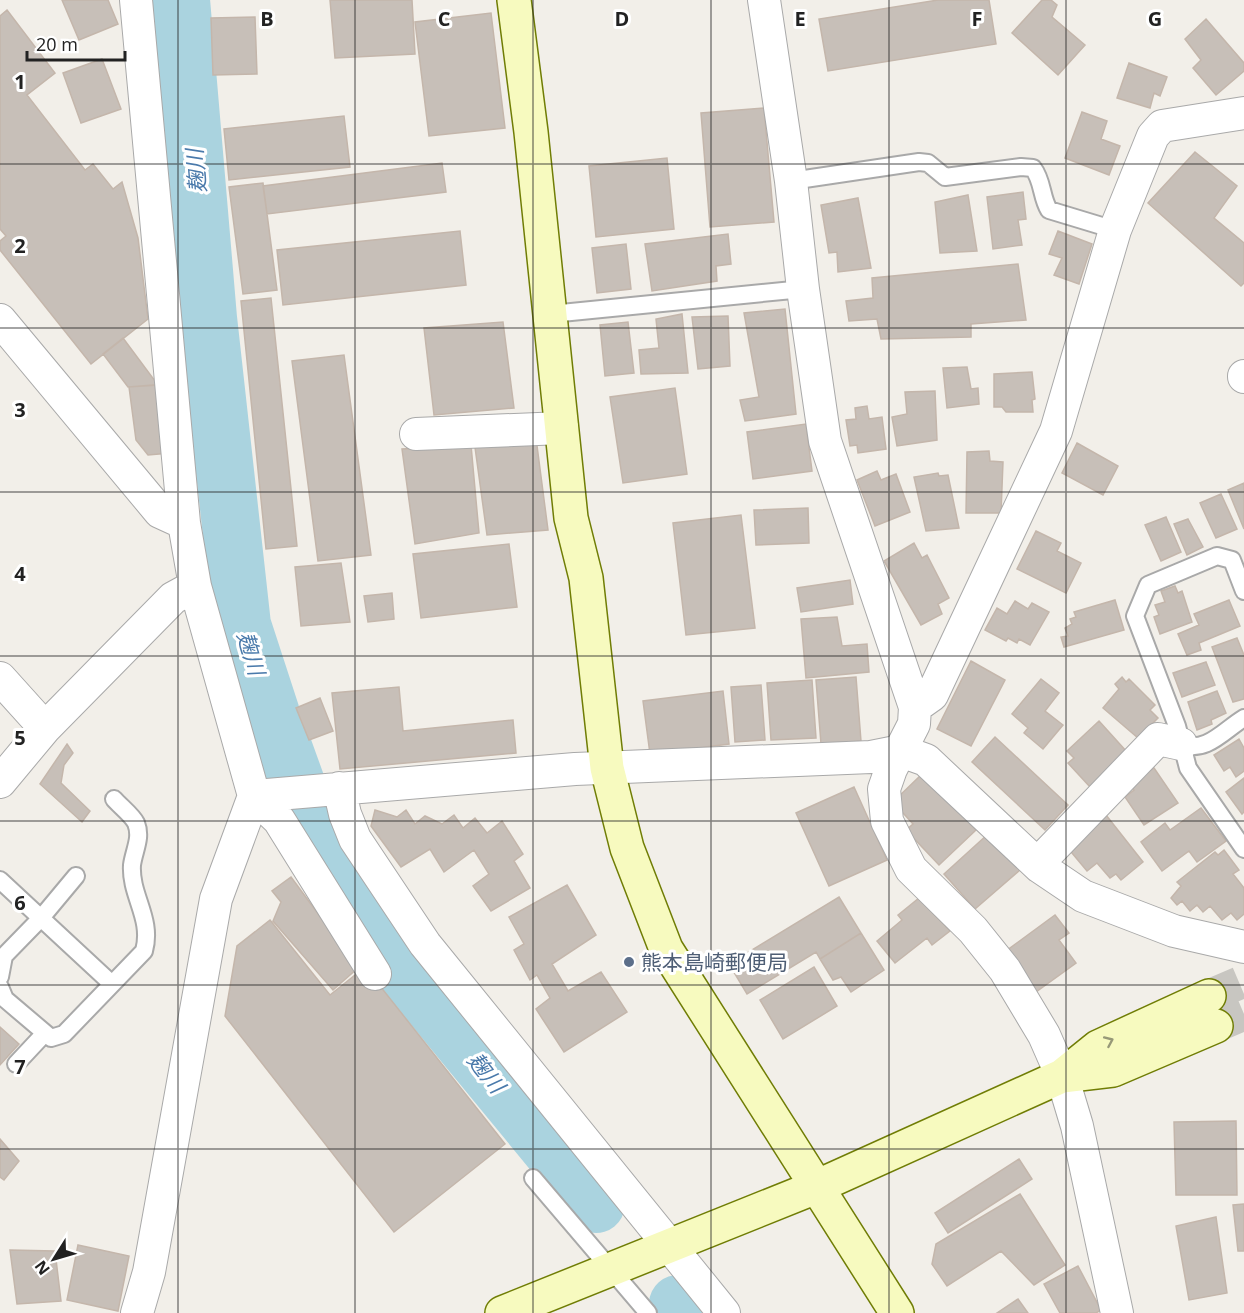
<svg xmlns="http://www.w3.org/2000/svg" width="1244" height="1313" font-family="'Open Sans','Noto Sans JP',sans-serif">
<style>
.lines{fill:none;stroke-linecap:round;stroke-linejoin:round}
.river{stroke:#aad3df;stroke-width:58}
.building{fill:#c7bfb8;stroke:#c4b6ab;stroke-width:1.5}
.secondary-tunnel{stroke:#c8c6c1;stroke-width:33;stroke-dasharray:33 16;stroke-linecap:butt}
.lane-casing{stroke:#a9a9a9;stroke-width:20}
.street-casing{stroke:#a9a9a9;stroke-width:34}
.secondary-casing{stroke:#707d05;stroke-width:36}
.lane{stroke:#fff;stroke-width:16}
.street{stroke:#fff;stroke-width:32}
.secondary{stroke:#f7fabf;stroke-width:33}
.oneway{stroke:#979978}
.grid{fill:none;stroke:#222;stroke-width:1.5;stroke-opacity:0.55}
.service-dot{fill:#5c6f8a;stroke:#fff;stroke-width:2}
.labels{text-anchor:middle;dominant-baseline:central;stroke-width:6;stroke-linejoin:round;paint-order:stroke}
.service-label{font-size:21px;fill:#4e5e75;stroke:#fff;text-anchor:start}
.water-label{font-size:22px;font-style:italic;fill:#4a7aab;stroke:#fff}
.grid-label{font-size:20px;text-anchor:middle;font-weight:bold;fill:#222;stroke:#fff;stroke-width:6;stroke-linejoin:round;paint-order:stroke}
</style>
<rect width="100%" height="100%" fill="#f2efe9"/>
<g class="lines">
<path class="river" d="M 181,0 L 208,318 L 242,625 L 271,714 L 310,822 L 397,962 L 596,1204
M 678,1304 L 686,1313"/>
</g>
<path class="building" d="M 62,0 L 108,0 L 118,24 L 79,40 Z
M 330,0 L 412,0 L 415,54 L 335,58 Z
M 938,0 L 989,0 L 996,44 L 828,71 L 819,19 Z
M 1042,0 L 1051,0 L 1057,5 L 1052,17 L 1085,45 L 1058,75 L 1012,33 Z
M 7,10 L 55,73 L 27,95 L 85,170 L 93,164 L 113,189 L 122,182 L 138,238 L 148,319 L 91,364 L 0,250 L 0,241 L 6,236 L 0,229 L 0,16 Z
M 491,13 L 505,128 L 429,136 L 415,22 Z
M 255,17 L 257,74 L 213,75 L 211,18 Z
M 1206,19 L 1244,63 L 1244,71 L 1216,95 L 1193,68 L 1201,60 L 1185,39 Z
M 102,59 L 121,109 L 81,123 L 63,73 Z
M 1129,63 L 1167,77 L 1160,96 L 1154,93 L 1150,108 L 1117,98 Z
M 764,108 L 774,222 L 710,227 L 701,113 Z
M 1082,112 L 1107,121 L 1101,139 L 1120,146 L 1109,175 L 1065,158 Z
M 344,116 L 350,167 L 229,180 L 224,129 Z
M 1195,152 L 1237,186 L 1214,218 L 1244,243 L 1244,283 L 1241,286 L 1148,203 Z
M 667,158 L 674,229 L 596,237 L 589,166 Z
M 442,163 L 446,192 L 267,214 L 263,186 Z
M 263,183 L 277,290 L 243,294 L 229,187 Z
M 1023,192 L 1026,219 L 1018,220 L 1022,245 L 993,249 L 987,197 Z
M 968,195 L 977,251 L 940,253 L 935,202 Z
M 858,198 L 871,268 L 838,272 L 837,252 L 829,253 L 821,205 Z
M 460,231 L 466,285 L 283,305 L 277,250 Z
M 1058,231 L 1092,244 L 1079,284 L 1054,275 L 1062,258 L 1049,254 Z
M 728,234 L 731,264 L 716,266 L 717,281 L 652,291 L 645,244 Z
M 626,244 L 631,289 L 597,293 L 592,248 Z
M 1018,264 L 1026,320 L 971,324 L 971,337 L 881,339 L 877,319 L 849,321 L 846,301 L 873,298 L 872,278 Z
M 271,298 L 297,546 L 266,549 L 241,301 Z
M 785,309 L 796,414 L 745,421 L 740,400 L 759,397 L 744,313 Z
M 682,314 L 688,373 L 641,374 L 639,350 L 659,348 L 656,319 Z
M 728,316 L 730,366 L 698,369 L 692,317 Z
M 503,322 L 514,408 L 434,415 L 424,328 Z
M 628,322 L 634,373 L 605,376 L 600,325 Z
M 123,338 L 158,385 L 128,387 L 103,354 Z
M 344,355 L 371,555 L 318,561 L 292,361 Z
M 967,367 L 971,389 L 978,388 L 979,404 L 947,408 L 943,368 Z
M 1032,372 L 1035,399 L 1032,400 L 1033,412 L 1006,412 L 1002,407 L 994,407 L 994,374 Z
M 165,384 L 170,453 L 148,455 L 136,440 L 129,387 Z
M 675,388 L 687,474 L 623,483 L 610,397 Z
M 935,391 L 937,440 L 897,446 L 892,417 L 907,414 L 905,392 Z
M 867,406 L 869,419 L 882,417 L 886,449 L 858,453 L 857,445 L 850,446 L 846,420 L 856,419 L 855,408 Z
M 806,424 L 812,471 L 753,479 L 747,432 Z
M 536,438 L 548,530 L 487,535 L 474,440 Z
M 1077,443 L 1118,466 L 1103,495 L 1062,473 Z
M 471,445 L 479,533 L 415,544 L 402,449 Z
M 989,451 L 990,461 L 1003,462 L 1001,513 L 966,513 L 967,452 Z
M 877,471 L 881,480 L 896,474 L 910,512 L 875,526 L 857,480 Z
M 938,473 L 939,476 L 948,475 L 959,528 L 926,531 L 914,477 Z
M 1244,483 L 1244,529 L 1228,490 Z
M 1221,494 L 1237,529 L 1216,538 L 1200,503 Z
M 808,508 L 809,543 L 756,545 L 754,510 Z
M 741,515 L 755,628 L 686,635 L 673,523 Z
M 1166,517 L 1181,552 L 1161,561 L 1145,525 Z
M 1188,519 L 1203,547 L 1187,555 L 1174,524 Z
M 1036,531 L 1061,543 L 1057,551 L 1081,563 L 1066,593 L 1017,569 Z
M 914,543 L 922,558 L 927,555 L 949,598 L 938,604 L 942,614 L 921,625 L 884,561 Z
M 509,544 L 517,607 L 421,618 L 413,554 Z
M 341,563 L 350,622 L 301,626 L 295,567 Z
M 850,580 L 853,604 L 801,612 L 797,588 Z
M 1175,586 L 1178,593 L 1182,591 L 1192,622 L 1160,634 L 1154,617 L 1159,615 L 1155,605 L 1165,602 L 1161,591 Z
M 392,593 L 394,619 L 368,622 L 364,596 Z
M 1115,600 L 1124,630 L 1064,647 L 1061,637 L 1068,636 L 1065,628 L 1072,624 L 1070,619 L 1076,617 L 1074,612 Z
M 1229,600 L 1240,626 L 1199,643 L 1201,650 L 1187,655 L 1178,634 L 1199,625 L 1194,614 Z
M 1015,601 L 1028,609 L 1032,603 L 1049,612 L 1030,645 L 1019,639 L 1017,643 L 1008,638 L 1006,641 L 985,630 L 997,608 L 1007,614 Z
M 837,617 L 842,646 L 867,644 L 869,672 L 806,678 L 801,619 Z
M 1237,638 L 1244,655 L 1244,699 L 1233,702 L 1212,647 Z
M 971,661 L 1005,680 L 971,746 L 937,729 Z
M 1206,662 L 1215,685 L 1182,697 L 1173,673 Z
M 856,677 L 861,741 L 821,744 L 816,680 Z
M 1122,677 L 1126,682 L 1129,679 L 1155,705 L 1150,710 L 1158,718 L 1138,738 L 1103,708 L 1119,689 L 1115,684 Z
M 1041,679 L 1059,693 L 1045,711 L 1063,725 L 1043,749 L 1024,733 L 1028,728 L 1012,714 Z
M 812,680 L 816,738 L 771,740 L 767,683 Z
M 761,685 L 765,740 L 735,742 L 731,687 Z
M 399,687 L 403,731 L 513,720 L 516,753 L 340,769 L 332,693 Z
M 723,691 L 729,744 L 650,754 L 643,701 Z
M 1217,691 L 1226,713 L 1211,720 L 1212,724 L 1197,730 L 1188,702 Z
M 320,698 L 333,731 L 309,740 L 296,708 Z
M 1099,721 L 1127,752 L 1090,787 L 1068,763 L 1074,758 L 1067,751 Z
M 995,737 L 1068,805 L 1045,830 L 972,762 Z
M 1239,739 L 1244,748 L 1244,771 L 1236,777 L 1230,767 L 1224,771 L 1214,755 Z
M 67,744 L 73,753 L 64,765 L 61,783 L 90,811 L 82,822 L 40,784 Z
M 1154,768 L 1178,803 L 1144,825 L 1125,797 L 1134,790 L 1130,784 Z
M 923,773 L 976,830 L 939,865 L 906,830 L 913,824 L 893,802 Z
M 1244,778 L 1244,812 L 1242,814 L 1226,792 Z
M 854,787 L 887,860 L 829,886 L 796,813 Z
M 1201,808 L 1226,841 L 1197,862 L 1189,851 L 1162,871 L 1141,842 L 1165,823 L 1170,830 Z
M 375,810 L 397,817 L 406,810 L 415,824 L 425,816 L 442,824 L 454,815 L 463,828 L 475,818 L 487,833 L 502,821 L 523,854 L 514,861 L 530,888 L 491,911 L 473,886 L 489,874 L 474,850 L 444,872 L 430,849 L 401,867 L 371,826 Z
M 1106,815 L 1143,862 L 1121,880 L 1116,874 L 1110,878 L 1097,863 L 1087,871 L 1067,847 Z
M 988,834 L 1020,870 L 975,909 L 944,874 Z
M 1224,850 L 1239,870 L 1233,874 L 1244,888 L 1244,914 L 1237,920 L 1231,913 L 1222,920 L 1210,906 L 1203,912 L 1197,905 L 1190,911 L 1182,901 L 1177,905 L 1171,898 L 1181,886 L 1177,882 L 1215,852 L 1218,855 Z
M 291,877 L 358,968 L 333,990 L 273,921 L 281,902 L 272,891 Z
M 567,885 L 596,935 L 552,964 L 568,991 L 601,972 L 627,1012 L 564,1052 L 536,1009 L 550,998 L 537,975 L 530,980 L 514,950 L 524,944 L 509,917 Z
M 839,897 L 861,933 L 820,959 L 816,952 L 747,994 L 729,964 Z
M 919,898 L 950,931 L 932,945 L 927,938 L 895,963 L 877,941 L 902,920 L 898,915 Z
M 1055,915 L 1069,933 L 1059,940 L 1076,963 L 1036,992 L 1006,951 Z
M 270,920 L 330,995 L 365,967 L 505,1144 L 394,1232 L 225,1016 L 237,946 Z
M 861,933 L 884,970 L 851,992 L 841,977 L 833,980 L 820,959 Z
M 814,967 L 837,1006 L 783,1039 L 760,1000 Z
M 0,1027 L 19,1044 L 0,1065 Z
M 1236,1121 L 1237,1195 L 1176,1195 L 1174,1122 Z
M 0,1139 L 19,1161 L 4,1180 L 0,1177 Z
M 1019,1159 L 1032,1179 L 948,1233 L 935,1213 Z
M 1020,1194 L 1065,1265 L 1034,1285 L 1001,1251 L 947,1286 L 932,1264 L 936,1244 Z
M 1244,1204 L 1244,1251 L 1238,1251 L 1233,1205 Z
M 1216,1217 L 1227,1293 L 1189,1300 L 1176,1226 Z
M 78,1245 L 129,1256 L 118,1311 L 67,1300 Z
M 10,1250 L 55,1251 L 61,1301 L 17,1304 Z
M 1078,1266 L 1101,1310 L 1096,1313 L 1060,1313 L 1044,1284 Z
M 1018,1299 L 1028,1313 L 997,1313 Z"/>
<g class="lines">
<path class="secondary-tunnel" d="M 1209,996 L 1244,981
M 1216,1026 L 1244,1014"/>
<defs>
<path id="lane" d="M 791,181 L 919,162 L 928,163 L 945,177 L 1021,167 L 1033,168 C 1043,181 1041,197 1049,210 L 1115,230
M 551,314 L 803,289
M 1244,591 L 1232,560 L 1217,556 L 1148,585 L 1135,616 L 1177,726 L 1188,768 L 1244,849
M 1181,744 C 1206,754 1224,730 1244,718
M 0,880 L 112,984
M 0,977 L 4,956 L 41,918 L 76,876
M 0,987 L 5,999 L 51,1038 L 64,1034 L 144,951 C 153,918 130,896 132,865 C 134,850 142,838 136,823 C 132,815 120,806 114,799
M 16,1064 L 45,1033
M 533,1178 L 648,1313"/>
<path id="street" d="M 136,0 L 184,523 L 195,586 L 254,796 L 216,899 L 149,1272 L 137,1313
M 764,0 L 791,181 L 803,289 L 825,441 L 915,707 L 914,724 L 891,769 L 884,789 L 887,821 L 911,869 L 973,930 L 1005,970 L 1044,1035 L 1062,1076 L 1077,1126 L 1117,1313
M 0,320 L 160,512 L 184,523
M 1244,376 L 1244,377
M 416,434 L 562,428
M 0,678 L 45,728
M 915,707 L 932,695 L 1056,431 L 1115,230 L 1153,136 L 1162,126 L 1244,113
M 0,782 L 45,728 L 173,598 L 195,586
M 339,788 L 345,814 L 355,839 L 425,944 L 724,1313
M 254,796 L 575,769 L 871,757 L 901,751 L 926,760 L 1040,867 L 1083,896 L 1174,931 L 1244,947
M 254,796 L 279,820 L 375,974
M 1040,867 L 1047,854 L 1158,739 L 1181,744"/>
<path id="secondary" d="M 514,0 L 531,132 L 571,518 L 586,578 L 607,768 L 627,848 L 666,949 L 897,1313
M 1062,1076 L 1113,1070 L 1216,1026
M 502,1313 L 816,1187 L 1062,1076 L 1098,1047 L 1209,996"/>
</defs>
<use href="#lane" class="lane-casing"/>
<use href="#street" class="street-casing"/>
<use href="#secondary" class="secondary-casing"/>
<use href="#lane" class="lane"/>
<use href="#street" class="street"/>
<use href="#secondary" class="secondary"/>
</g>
<defs><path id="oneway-chevron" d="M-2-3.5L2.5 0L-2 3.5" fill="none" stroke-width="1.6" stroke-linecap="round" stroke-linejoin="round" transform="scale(1.5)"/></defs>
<use class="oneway" href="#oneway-chevron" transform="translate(1109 1041) rotate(-24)"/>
<path class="grid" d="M 178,0 L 178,1313M 355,0 L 355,1313M 533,0 L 533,1313M 711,0 L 711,1313M 889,0 L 889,1313M 1066,0 L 1066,1313M 0,164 L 1244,164M 0,328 L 1244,328M 0,492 L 1244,492M 0,656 L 1244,656M 0,821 L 1244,821M 0,985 L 1244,985M 0,1149 L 1244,1149"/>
<circle class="service-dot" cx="629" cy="962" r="6"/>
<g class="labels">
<g class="service-label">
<text x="641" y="962">熊本島崎郵便局</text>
</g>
<g class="water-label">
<text transform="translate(195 171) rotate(-95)">麹川</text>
<text transform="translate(252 653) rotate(73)">麹川</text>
<text transform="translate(487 1072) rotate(51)">麹川</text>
</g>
</g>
<g class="grid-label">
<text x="267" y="26">B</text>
<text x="444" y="26">C</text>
<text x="622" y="26">D</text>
<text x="800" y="26">E</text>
<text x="977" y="26">F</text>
<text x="1155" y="26">G</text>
<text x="20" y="89">1</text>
<text x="20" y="253">2</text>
<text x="20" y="417">3</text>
<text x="20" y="581">4</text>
<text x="20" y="745">5</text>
<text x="20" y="910">6</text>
<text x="20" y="1074">7</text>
</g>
<g transform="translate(54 1259) rotate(233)" stroke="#ffffff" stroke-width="4.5" paint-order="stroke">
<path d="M0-4.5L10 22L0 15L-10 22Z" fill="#222222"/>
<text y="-9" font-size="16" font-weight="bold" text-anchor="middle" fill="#222222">N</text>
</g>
<path d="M27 51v9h98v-9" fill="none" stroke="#222222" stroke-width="3"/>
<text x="36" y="51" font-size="18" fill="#222222" stroke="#ffffff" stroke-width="4.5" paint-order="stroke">20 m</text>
</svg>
